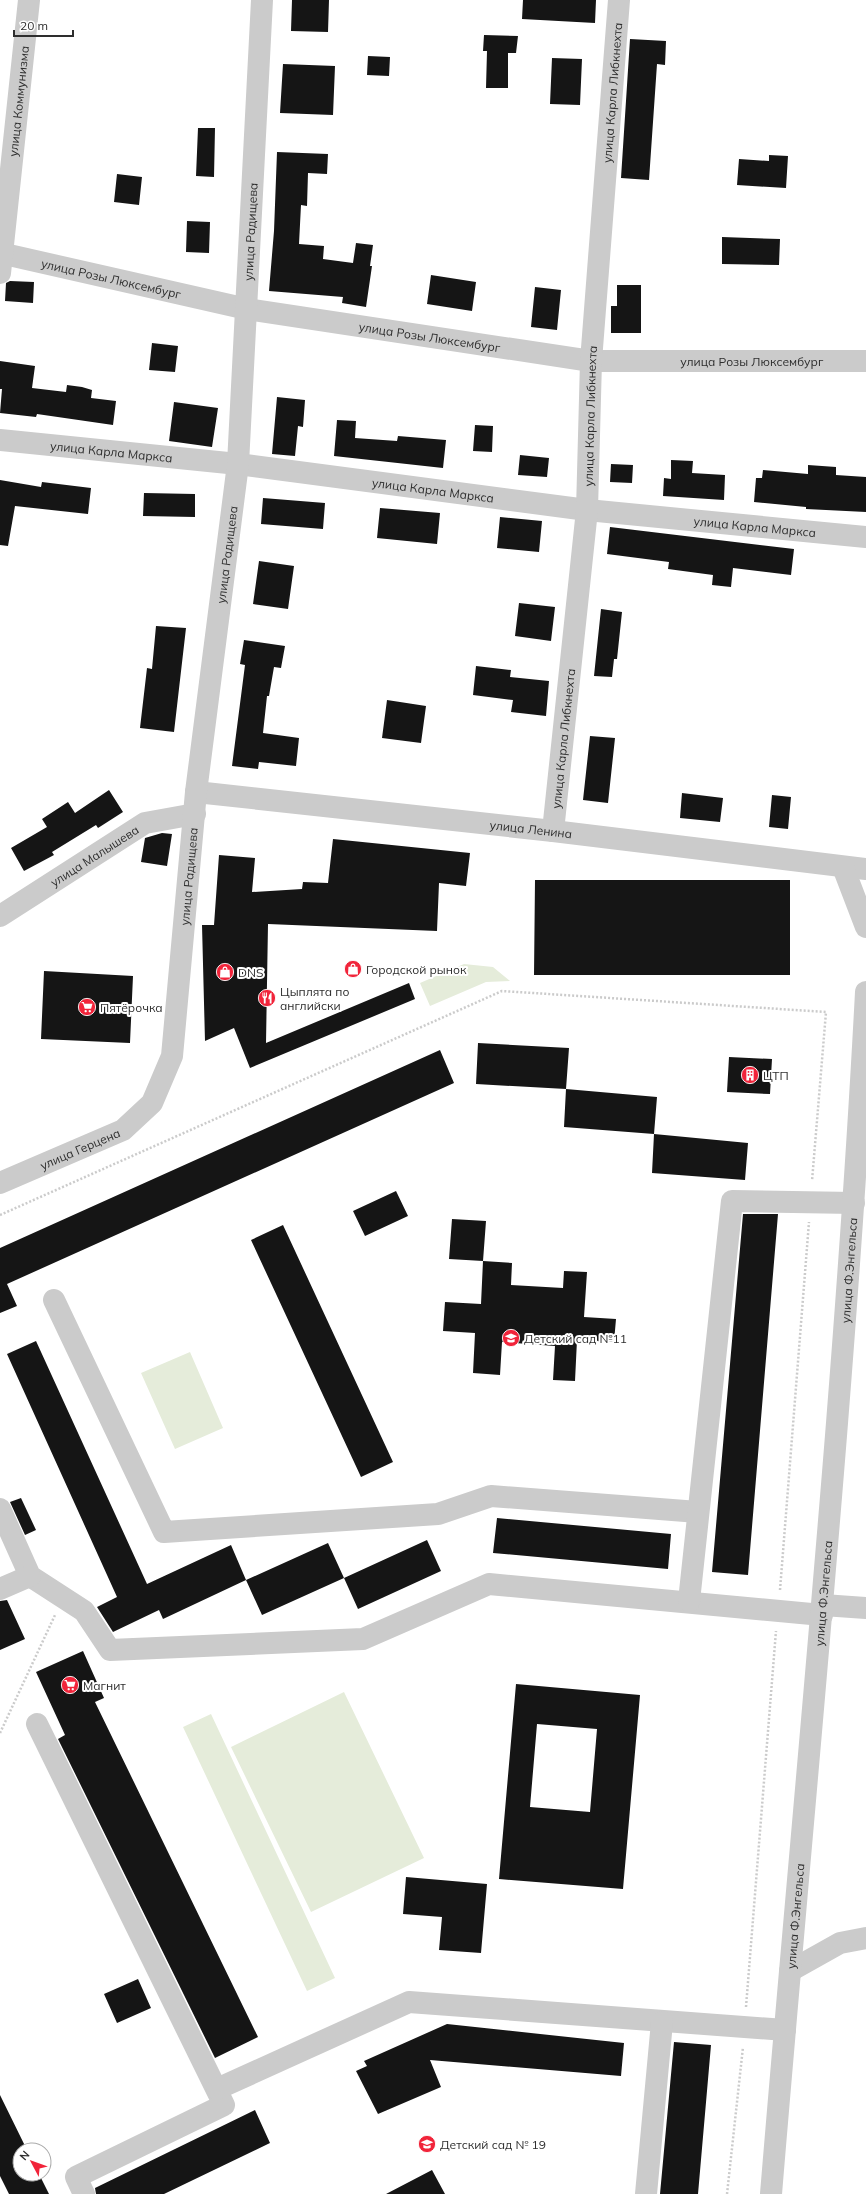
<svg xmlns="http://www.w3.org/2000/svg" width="866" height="2194" font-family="Mulish,sans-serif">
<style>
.green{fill:#e5ecda}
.building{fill:#151515;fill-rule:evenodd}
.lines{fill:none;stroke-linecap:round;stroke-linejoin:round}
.path{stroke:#cbcbcb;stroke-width:2.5;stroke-dasharray:2 2;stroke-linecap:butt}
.minor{stroke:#cbcbcb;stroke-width:22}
.labels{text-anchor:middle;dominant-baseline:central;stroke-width:4;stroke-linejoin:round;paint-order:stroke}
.street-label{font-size:12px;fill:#2e2e2e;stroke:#fff}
.poi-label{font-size:12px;fill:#2e2e2e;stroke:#fff;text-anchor:start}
</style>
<rect width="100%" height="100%" fill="#fff"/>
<path class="green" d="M 464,964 L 493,967 L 510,981 L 486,982 L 430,1006 L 420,983 Z
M 190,1352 L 223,1428 L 175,1449 L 141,1373 Z
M 344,1692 L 424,1858 L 311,1912 L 231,1747 Z
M 211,1714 L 335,1978 L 307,1991 L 183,1727 Z"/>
<path class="building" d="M 292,0 L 329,0 L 328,32 L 291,31 Z
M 523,0 L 596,0 L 595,23 L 522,19 Z
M 484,35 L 518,36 L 516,53 L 508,53 L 508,88 L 486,88 L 487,51 L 483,51 Z
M 630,39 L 666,41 L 665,65 L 657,64 L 649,180 L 621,178 Z
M 368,56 L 390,57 L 389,76 L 367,75 Z
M 552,58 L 582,59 L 580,105 L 550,104 Z
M 283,64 L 335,66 L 333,115 L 280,113 Z
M 198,128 L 215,128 L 214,177 L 196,176 Z
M 277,152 L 328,154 L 327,174 L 308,173 L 307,206 L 301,205 L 299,244 L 324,246 L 323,259 L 353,263 L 356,243 L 373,245 L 370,266 L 372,266 L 366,307 L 342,303 L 343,297 L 269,291 L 274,231 Z
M 769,155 L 788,156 L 786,188 L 737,185 L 739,159 L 769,161 Z
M 117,174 L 142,177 L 139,205 L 114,202 Z
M 187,221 L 210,222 L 209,253 L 186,252 Z
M 722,237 L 780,239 L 779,265 L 722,264 Z
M 431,275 L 476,282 L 472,311 L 427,304 Z
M 10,281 L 34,282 L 33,303 L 5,301 L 6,283 Z
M 617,285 L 641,285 L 641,333 L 611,333 L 611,306 L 617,306 Z
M 535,287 L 561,290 L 557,330 L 531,327 Z
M 152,343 L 178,346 L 175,372 L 149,370 Z
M 0,361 L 35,366 L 32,388 L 66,392 L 67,385 L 82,387 L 92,390 L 91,398 L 116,401 L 113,425 L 37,414 L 36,417 L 0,413 L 2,389 L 0,389 Z
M 277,397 L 305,400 L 303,427 L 298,426 L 295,456 L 272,454 Z
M 174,402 L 218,408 L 212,447 L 169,441 Z
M 337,420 L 356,421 L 355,438 L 397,441 L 398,436 L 446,440 L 443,468 L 334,456 Z
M 475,425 L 493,426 L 492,452 L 473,451 Z
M 520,455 L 549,458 L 547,477 L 518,475 Z
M 671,460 L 693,461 L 692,473 L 725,475 L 724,500 L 663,496 L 664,478 L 671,479 Z
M 611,464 L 633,465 L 632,483 L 610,482 Z
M 808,465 L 836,467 L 836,475 L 866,477 L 866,512 L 806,509 L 806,507 L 754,502 L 756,478 L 762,478 L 763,470 L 808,474 Z
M 0,480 L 41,487 L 42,482 L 91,488 L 88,514 L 15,506 L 8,546 L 0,545 Z
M 144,493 L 195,494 L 195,517 L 143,516 Z
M 263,498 L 325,503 L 323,529 L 261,524 Z
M 380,508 L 440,513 L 437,544 L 377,538 Z
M 500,517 L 542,521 L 539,552 L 497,548 Z
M 610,527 L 794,549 L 791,575 L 733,568 L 731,587 L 712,585 L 713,575 L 668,569 L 669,562 L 607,554 Z
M 259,561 L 294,566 L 288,609 L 253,604 Z
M 519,603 L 555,607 L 551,641 L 515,636 Z
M 601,609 L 622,612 L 617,659 L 614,659 L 612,677 L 594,676 Z
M 156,626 L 186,628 L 174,732 L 140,728 L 147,668 L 152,669 Z
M 244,640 L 285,646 L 281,668 L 274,667 L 269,696 L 267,696 L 263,733 L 299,738 L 296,766 L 259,762 L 258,769 L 232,766 L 245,665 L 240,664 Z
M 476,666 L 511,670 L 510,677 L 549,681 L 546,716 L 511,712 L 513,700 L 473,695 Z
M 387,700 L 426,706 L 421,743 L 382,738 Z
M 590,736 L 615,738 L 608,803 L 583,800 Z
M 109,790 L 123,812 L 98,828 L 96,825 L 52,852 L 54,855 L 24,871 L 11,848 L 47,827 L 42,819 L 68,802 L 75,813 Z
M 682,793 L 723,798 L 720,822 L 680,818 Z
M 772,795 L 791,797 L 788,829 L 769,827 Z
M 162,833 L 172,834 L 167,866 L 141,862 L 145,838 Z
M 333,839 L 470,853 L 466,886 L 439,883 L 437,931 L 268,924 L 266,1043 L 409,983 L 415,999 L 250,1068 L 234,1028 L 205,1041 L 202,925 L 214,925 L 219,855 L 255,858 L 252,892 L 302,889 L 303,882 L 328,883 Z
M 535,880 L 790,880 L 790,975 L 534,975 Z
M 44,971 L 133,976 L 130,1043 L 41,1039 Z
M 478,1043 L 569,1048 L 566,1089 L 476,1084 Z
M 440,1050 L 454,1083 L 7,1284 L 17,1306 L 0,1313 L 0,1248 Z
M 729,1057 L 772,1059 L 770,1094 L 727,1092 Z
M 566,1089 L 657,1097 L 654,1134 L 564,1127 Z
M 654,1134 L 748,1143 L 745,1180 L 652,1173 Z
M 396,1191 L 408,1216 L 365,1236 L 353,1211 Z
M 743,1214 L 778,1214 L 748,1575 L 712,1572 Z
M 452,1219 L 486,1221 L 483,1261 L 449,1259 Z
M 283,1225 L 393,1462 L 361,1477 L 251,1240 Z
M 483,1261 L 512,1263 L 511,1285 L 563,1288 L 564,1271 L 587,1272 L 584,1317 L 616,1319 L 614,1342 L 577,1340 L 575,1381 L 553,1380 L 555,1346 L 502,1342 L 500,1375 L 473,1373 L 475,1333 L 443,1331 L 445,1302 L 481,1304 Z
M 36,1341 L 147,1584 L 231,1545 L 246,1580 L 163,1619 L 159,1610 L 113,1632 L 97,1607 L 117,1597 L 7,1354 Z
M 21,1498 L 36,1530 L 25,1535 L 10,1502 Z
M 497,1518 L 671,1534 L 668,1569 L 493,1553 Z
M 427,1540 L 441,1571 L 358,1609 L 344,1578 Z
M 328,1543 L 344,1578 L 262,1615 L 246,1580 Z
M 7,1600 L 25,1639 L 0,1650 L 0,1601 Z
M 83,1651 L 104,1698 L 95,1702 L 258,2037 L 215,2058 L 58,1739 L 65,1735 L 36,1672 Z
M 516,1684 L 640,1695 L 623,1889 L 499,1879 ZM 537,1724 L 597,1729 L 590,1812 L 530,1807 Z
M 406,1877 L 487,1884 L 481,1953 L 439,1950 L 442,1917 L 403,1914 Z
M 138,1979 L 151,2008 L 117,2023 L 104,1994 Z
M 447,2024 L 624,2043 L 621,2076 L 430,2060 L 441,2087 L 378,2114 L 356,2071 L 367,2066 L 364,2061 Z
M 674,2042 L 711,2045 L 698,2194 L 660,2194 Z
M 0,2095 L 27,2150 L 20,2150 L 20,2174 L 39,2174 L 49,2194 L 9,2194 L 0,2176 Z
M 255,2110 L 270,2143 L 164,2194 L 96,2194 L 95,2188 Z
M 432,2170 L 445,2194 L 386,2194 Z"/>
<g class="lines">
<path class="path" d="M 0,1215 L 502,991 L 826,1012 L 812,1181
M 780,1590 L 809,1222
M 0,1733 L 55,1615
M 746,2007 L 776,1631
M 727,2194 L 743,2047"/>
<g class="minor">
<path id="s1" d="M 0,253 L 247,309 L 591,361 L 866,361"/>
<path id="s2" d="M 0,273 L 29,0"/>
<path id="s3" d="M 0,440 L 238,464 L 587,510 L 866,537"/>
<path id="s4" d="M 196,792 L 553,831 L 866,869"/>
<path id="s5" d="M 553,831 L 587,510 L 591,361 L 619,0"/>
<path d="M 843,867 L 866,927"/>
<path id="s6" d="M 0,916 L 145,823 L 195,814"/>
<path id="s7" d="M 0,1183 L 123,1130 L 152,1103 L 172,1056 L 196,792 L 238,464 L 262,0"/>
<path d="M 54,1300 L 164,1532 L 438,1514 L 491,1496 L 698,1512"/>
<path d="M 0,1509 L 30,1576 L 84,1611 L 110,1650 L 363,1639 L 489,1584 L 822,1615"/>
<path d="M 0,1589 L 30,1576"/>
<path d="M 689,1601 L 732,1201 L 854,1203"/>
<path d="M 823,1605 L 866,1608"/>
<path d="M 37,1724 L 224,2105 L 76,2177 L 84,2194"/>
<path d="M 790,1971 L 840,1943 L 866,1938"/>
<path d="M 217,2089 L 409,2002 L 785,2030"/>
<path d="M 646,2194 L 662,2022"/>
<path id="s8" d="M 771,2194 C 804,1793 845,1393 866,992"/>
</g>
</g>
<defs>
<symbol id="shop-disc" viewBox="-11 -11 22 22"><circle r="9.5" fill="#f1243a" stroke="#fff"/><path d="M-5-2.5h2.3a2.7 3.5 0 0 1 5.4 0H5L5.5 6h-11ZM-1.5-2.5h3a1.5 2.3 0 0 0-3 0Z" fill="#fff"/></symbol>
<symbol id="restaurant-disc" viewBox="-11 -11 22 22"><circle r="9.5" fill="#f1243a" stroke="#fff"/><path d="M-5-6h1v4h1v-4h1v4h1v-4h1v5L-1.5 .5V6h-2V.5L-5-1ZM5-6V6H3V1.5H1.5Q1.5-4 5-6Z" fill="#fff"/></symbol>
<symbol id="supermarket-disc" viewBox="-11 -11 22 22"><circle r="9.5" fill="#f1243a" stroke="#fff"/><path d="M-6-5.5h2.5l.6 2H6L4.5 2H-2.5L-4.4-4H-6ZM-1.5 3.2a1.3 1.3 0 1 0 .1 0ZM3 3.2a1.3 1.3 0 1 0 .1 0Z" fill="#fff"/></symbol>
<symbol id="building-disc" viewBox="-11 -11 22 22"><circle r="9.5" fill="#f1243a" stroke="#fff"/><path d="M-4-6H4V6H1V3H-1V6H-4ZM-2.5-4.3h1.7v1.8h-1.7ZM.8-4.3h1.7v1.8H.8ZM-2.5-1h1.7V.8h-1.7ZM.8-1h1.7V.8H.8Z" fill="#fff"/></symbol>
<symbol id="school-disc" viewBox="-11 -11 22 22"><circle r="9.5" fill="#f1243a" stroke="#fff"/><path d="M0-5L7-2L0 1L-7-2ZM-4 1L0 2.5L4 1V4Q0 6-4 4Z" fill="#fff"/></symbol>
</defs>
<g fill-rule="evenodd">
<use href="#shop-disc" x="343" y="959" width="20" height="20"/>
<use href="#shop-disc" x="215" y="962" width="20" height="20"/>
<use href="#restaurant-disc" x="257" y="988" width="20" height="20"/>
<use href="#supermarket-disc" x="77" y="997" width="20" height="20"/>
<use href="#building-disc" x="740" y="1065" width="20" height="20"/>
<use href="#school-disc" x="501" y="1328" width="20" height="20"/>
<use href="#supermarket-disc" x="60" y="1675" width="20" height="20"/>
<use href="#school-disc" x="417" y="2134" width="20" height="20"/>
</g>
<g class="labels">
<g class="street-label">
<text stroke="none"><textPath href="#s5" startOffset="741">улица Карла Либкнехта</textPath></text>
<text stroke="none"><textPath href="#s2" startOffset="173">улица Коммунизма</textPath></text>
<text stroke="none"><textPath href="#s7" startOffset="1053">улица Радищева</textPath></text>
<text stroke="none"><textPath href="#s1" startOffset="114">улица Розы Люксембург</textPath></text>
<text stroke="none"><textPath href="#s1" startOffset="438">улица Розы Люксембург</textPath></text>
<text stroke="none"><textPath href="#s1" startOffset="762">улица Розы Люксембург</textPath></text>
<text stroke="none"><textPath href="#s5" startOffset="417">улица Карла Либкнехта</textPath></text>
<text stroke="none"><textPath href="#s3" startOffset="112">улица Карла Маркса</textPath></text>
<text stroke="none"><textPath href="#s3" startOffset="436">улица Карла Маркса</textPath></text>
<text stroke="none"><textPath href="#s3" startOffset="760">улица Карла Маркса</textPath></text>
<text stroke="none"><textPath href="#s7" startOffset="729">улица Радищева</textPath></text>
<text stroke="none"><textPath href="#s5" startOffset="93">улица Карла Либкнехта</textPath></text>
<text stroke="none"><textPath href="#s4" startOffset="337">улица Ленина</textPath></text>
<text stroke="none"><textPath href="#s6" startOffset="112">улица Малышева</textPath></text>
<text stroke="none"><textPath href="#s7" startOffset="405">улица Радищева</textPath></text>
<text stroke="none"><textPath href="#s7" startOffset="87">улица Герцена</textPath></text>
<text stroke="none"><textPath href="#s8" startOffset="927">улица Ф.Энгельса</textPath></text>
<text stroke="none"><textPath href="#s8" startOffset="603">улица Ф.Энгельса</textPath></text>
<text stroke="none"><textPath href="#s8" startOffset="279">улица Ф.Энгельса</textPath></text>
</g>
<g class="poi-label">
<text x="366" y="969">Городской рынок</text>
<text x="238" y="972">DNS</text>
<text x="280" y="991">Цыплята по<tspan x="280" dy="14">английски</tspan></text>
<text x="100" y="1007">Пятёрочка</text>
<text x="763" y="1075">ЦТП</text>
<text x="524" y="1338">Детский сад №11</text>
<text x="83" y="1685">Магнит</text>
<text x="440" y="2144">Детский сад № 19</text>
</g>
</g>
<g transform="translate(32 2162) rotate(311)"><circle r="19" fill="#ffffff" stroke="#ababab"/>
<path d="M0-3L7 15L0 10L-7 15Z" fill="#f1243a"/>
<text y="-6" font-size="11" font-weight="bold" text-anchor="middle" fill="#2e2e2e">N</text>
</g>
<path d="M14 30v6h59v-6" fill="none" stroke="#2e2e2e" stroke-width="2"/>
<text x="20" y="30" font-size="12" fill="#2e2e2e" stroke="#ffffff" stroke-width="3" paint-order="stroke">20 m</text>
</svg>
